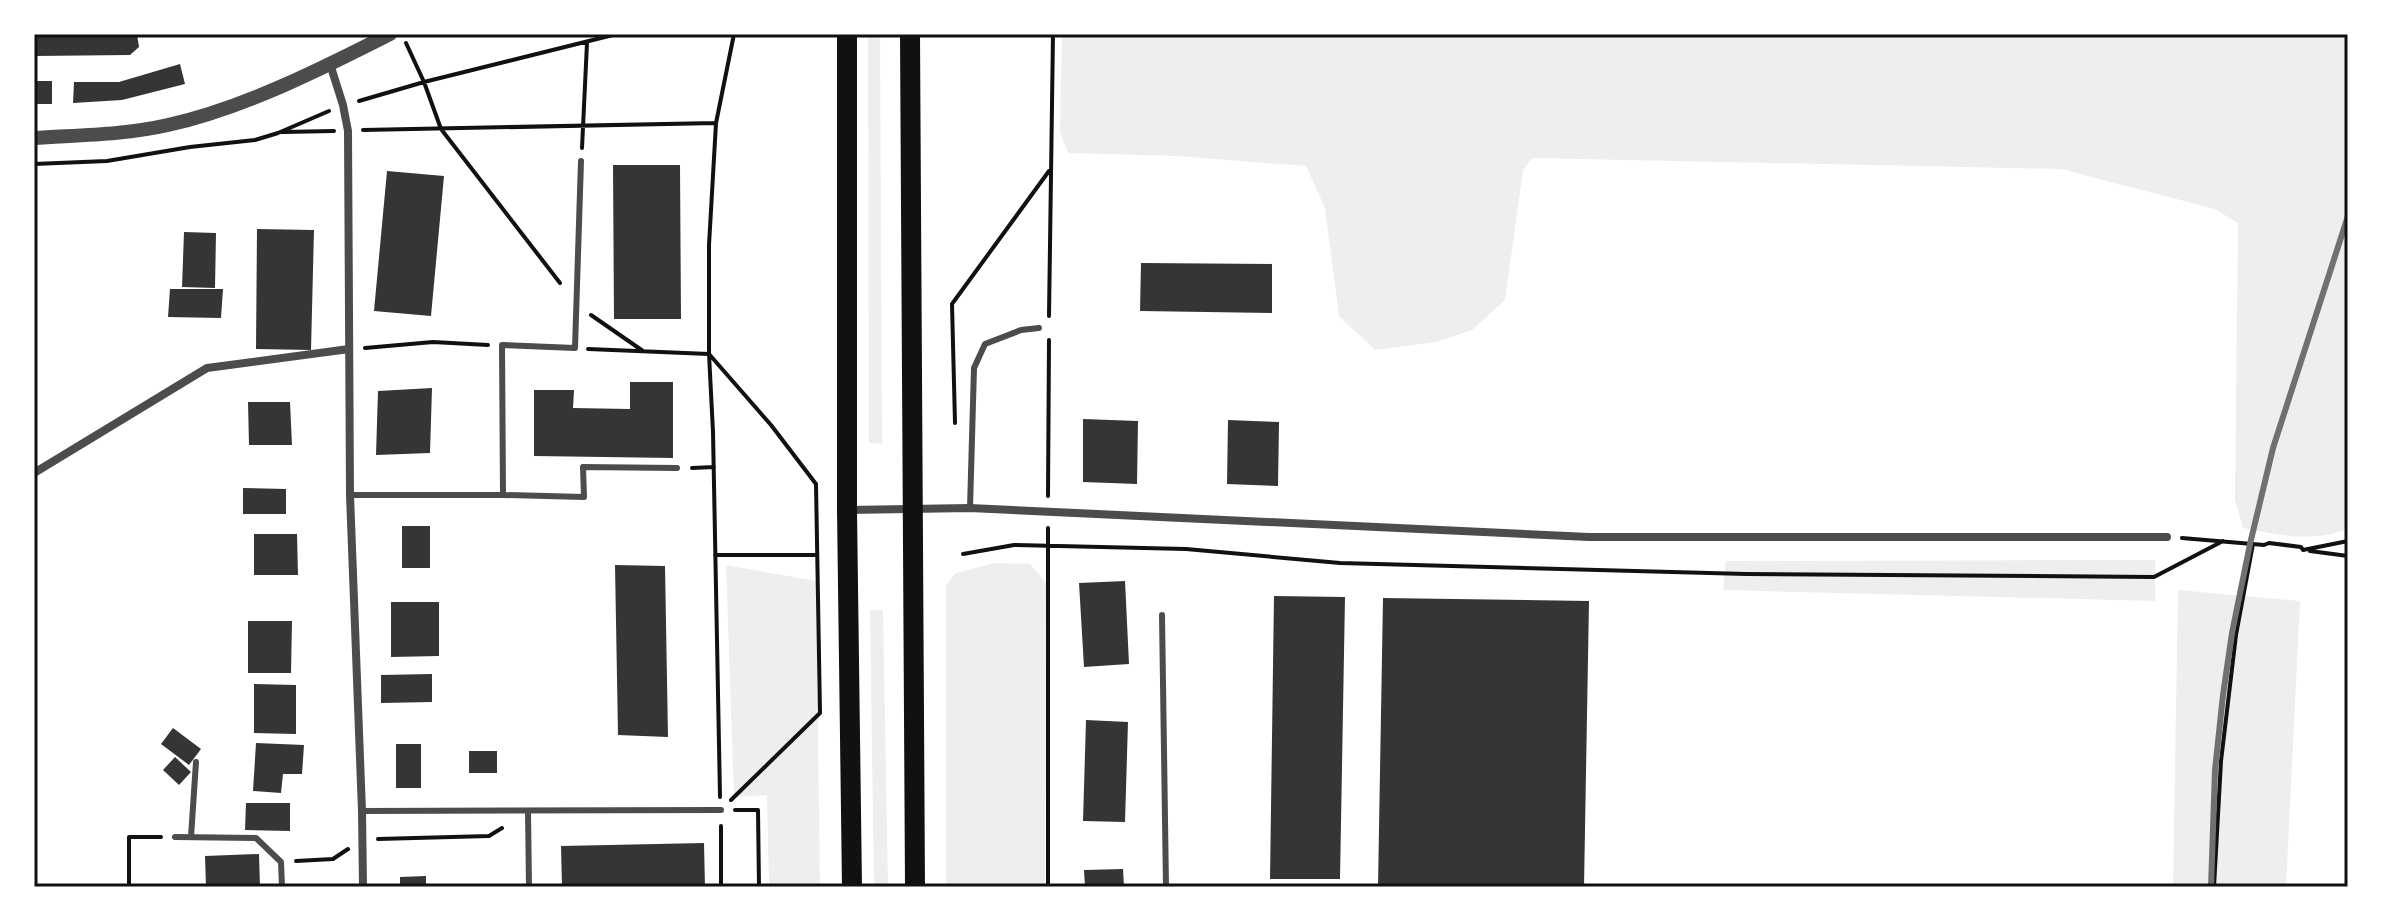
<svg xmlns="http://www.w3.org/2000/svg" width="2382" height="921" font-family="Ubuntu,sans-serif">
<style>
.green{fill:#eee}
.building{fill:#353535}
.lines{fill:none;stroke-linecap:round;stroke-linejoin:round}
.path{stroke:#111;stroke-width:4}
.service{stroke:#4c4c4c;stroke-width:6}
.minor{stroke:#4c4c4c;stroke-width:8}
.tertiary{stroke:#4c4c4c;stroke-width:14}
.primary{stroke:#111;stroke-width:20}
.rail{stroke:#707070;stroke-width:6}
.neatline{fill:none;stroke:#111;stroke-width:3}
</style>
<rect width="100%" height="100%" fill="#fff"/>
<path class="green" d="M 868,34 L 880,34 L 882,444 L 869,443 Z
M 1062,34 L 2348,34 L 2348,529 C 2311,543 2280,535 2243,528 L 2235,500 L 2238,223 L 2215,209 L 2061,169 L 1532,158 L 1523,171 L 1505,300 L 1472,330 L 1437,342 L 1375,350 L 1339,316 L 1325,208 L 1306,166 L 1176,156 L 1068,153 L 1060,132 Z
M 2155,560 L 2155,601 L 1723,590 L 1726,561 Z
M 995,563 L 1030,564 L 1046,583 L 1045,887 L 946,887 L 946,585 L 956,573 Z
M 726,565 L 816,581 L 820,887 L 769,887 L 767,795 L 734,797 Z
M 2178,590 L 2300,601 L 2286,887 L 2173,887 Z
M 870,610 L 883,610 L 888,887 L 874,887 Z"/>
<path class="building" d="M 34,34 L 137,34 L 139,47 L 130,55 L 34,56 Z
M 180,64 L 185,84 L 122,100 L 73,103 L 74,82 L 119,82 Z
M 34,81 L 52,81 L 52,104 L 34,104 Z
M 613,165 L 680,165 L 681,319 L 614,319 Z
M 387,171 L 444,176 L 431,316 L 374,311 Z
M 257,229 L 314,230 L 311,350 L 256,349 Z
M 184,232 L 216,233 L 215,288 L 182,287 Z
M 1141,263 L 1272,264 L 1272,313 L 1140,311 Z
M 170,289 L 223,289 L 221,318 L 168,317 Z
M 630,382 L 673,382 L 673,458 L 534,456 L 534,390 L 574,390 L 573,408 L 630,409 Z
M 432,388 L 430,453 L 376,455 L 378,391 Z
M 248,402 L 290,402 L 292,445 L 249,445 Z
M 1083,419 L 1138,421 L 1137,484 L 1083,482 Z
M 1228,420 L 1279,422 L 1278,486 L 1227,484 Z
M 243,488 L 286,489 L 286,514 L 243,514 Z
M 402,526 L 430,526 L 430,568 L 402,568 Z
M 254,534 L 297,534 L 298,575 L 254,575 Z
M 615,565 L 665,566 L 668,737 L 618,735 Z
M 1125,581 L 1129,664 L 1084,667 L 1079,583 Z
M 1274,596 L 1345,597 L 1340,879 L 1270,879 Z
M 1383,598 L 1589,601 L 1584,887 L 1378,887 Z
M 391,602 L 439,602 L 439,656 L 391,657 Z
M 248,621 L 292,621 L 291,673 L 248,673 Z
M 432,674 L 432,702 L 381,703 L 381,675 Z
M 254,684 L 296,685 L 296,734 L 254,733 Z
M 1086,720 L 1128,722 L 1125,822 L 1083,821 Z
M 173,728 L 201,749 L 189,765 L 161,744 Z
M 256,743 L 304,745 L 302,774 L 283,774 L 281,793 L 253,791 Z
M 396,744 L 421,744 L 421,788 L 396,788 Z
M 469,751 L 497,751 L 497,773 L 469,773 Z
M 175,757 L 191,772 L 179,785 L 163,770 Z
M 246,803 L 290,803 L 290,831 L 245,830 Z
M 704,843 L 705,887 L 562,887 L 561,846 Z
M 259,854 L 260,887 L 206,887 L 205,856 Z
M 1123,869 L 1124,887 L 1085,887 L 1084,870 Z
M 426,876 L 426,887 L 400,887 L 400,877 Z"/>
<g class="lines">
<path class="path" d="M 406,43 L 424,82 L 441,129 L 560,283
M 359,101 L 424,82 L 617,34
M 363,130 L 716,123
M 283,132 L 334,131
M 582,148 L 587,43
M 34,164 L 107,161 L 190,147 L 255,140 L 278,133 L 329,111
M 591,315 L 643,351
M 1049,316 L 1053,34
M 365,348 L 433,342 L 488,345
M 588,349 L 709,354 L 771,425 L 816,484 L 820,713 L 731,800
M 955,423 L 952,304 L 1049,171
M 692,468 L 714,467
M 1048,496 L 1049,340
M 1048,528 L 1048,887
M 2182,538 L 2264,545 L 2269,543 L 2301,547 L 2303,550 L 2348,541
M 2310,551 L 2348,556
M 963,554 L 1014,545 L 1186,549 L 1340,563 L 1746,574 L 2154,577 L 2223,541
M 715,555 L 816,555
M 720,797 L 713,432 L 709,354 L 709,245 L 716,123 L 734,34
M 735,810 L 758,810 L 759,887
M 721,826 L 721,887
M 378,839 L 489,836 L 502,828
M 296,861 L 333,859 L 348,849
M 129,887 L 129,837 L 161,837
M 2214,887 L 2221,761 L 2236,635 L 2253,544"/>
<path class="service" d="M 350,495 L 503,495 L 584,497 L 583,467 L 677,468
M 503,495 L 502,345 L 575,348 L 581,161
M 970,508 L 974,368 L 985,344 L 1021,330 L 1039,328
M 1162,615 L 1166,887
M 362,811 L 721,810
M 528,811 L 529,887
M 175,837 L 256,838 L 281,862 L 282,887
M 191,837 L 196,762"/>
<path class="minor" d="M 330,64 L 343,105 L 348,131 L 350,495 L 362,811 L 363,887
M 34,473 L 207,368 L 349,349
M 848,510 L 970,508 L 1589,537 L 2167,537"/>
<path class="tertiary" d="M 34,138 C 79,135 124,135 168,125 C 244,108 321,69 390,34"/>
<path class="primary" d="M 847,34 L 847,510 L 852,887
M 910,34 L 915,887"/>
<path class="rail" d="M 2211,887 L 2215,770 L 2223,695 L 2232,633 L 2250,544 L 2273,448 L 2348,216"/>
</g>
<rect width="2382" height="921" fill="none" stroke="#ffffff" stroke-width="72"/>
<rect x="36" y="36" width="2310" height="849" class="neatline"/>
</svg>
